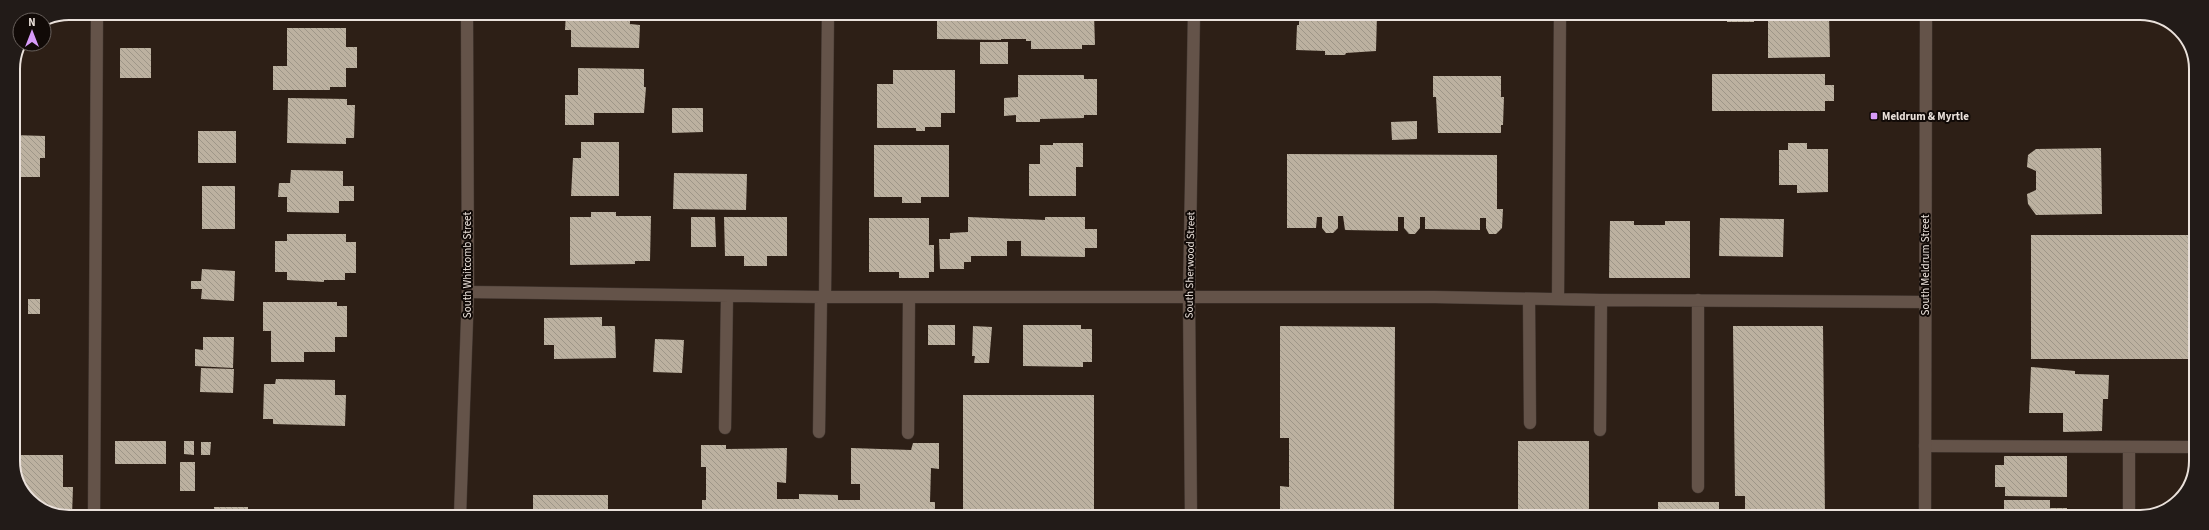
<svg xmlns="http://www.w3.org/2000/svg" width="2209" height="530" font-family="'Source Sans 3',sans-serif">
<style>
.building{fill:url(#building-back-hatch)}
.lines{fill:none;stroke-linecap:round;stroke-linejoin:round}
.lane-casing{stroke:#443933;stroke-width:13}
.street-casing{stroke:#443933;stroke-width:13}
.lane{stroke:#645349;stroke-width:12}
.street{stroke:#645349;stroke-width:12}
.poi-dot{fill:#d79bf9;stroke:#110a07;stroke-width:1.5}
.labels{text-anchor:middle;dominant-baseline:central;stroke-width:4;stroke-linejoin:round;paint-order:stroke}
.poi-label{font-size:11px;font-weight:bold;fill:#eae1db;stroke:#110a07;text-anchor:start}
.street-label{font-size:11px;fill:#eae1db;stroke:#110a07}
.rim{fill:none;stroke:#eae1db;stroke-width:2}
</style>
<defs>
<pattern id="building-back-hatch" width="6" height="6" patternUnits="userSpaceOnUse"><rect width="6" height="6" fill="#bcb1a0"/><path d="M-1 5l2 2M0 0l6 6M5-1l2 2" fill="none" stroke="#9e9688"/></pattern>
</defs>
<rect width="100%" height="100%" fill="#2d1f16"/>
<path class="building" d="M 168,13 L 202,13 L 202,18 L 168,17 Z
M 280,13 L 345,13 L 345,16 L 280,16 Z
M 566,13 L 630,13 L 630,24 L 640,25 L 639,48 L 571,47 L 571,30 L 565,30 Z
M 937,13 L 1094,14 L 1095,45 L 1082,45 L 1082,49 L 1031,49 L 1031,41 L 1026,41 L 1026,39 L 1001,39 L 1001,40 L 937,39 Z
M 1299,14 L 1377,14 L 1376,51 L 1346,53 L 1345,55 L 1325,55 L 1325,51 L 1296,50 L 1297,25 L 1299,25 Z
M 1398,14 L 1438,14 L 1438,17 L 1398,17 Z
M 1727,14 L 1754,14 L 1754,22 L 1727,22 Z
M 1768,14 L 1829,14 L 1830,57 L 1768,58 Z
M 287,28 L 346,28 L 346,47 L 357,47 L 357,68 L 346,68 L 346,87 L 330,87 L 330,90 L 273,90 L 273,66 L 287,66 Z
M 980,42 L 1008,42 L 1008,64 L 980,64 Z
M 120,48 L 151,48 L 151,78 L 120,78 Z
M 578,68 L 644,69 L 644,87 L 646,87 L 644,113 L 594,113 L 594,125 L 565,125 L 565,95 L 578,95 Z
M 893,70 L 955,70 L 955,113 L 941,113 L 941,127 L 925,127 L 925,131 L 916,131 L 916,128 L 877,128 L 877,84 L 893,84 Z
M 1712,74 L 1825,74 L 1825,85 L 1834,85 L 1834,101 L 1825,101 L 1825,111 L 1712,111 Z
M 1018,75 L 1084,75 L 1084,79 L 1097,79 L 1097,115 L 1084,115 L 1084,118 L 1040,119 L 1040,122 L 1016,122 L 1016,115 L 1004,116 L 1004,98 L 1018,97 Z
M 1433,76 L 1501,76 L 1501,97 L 1504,97 L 1503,125 L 1501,125 L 1501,133 L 1438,133 L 1436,97 L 1433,97 Z
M 288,98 L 347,99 L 347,105 L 355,105 L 354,138 L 346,138 L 346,144 L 287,143 Z
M 672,108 L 703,108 L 703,132 L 672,133 Z
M 1417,121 L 1417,139 L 1392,140 L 1391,122 Z
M 198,131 L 236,131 L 236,163 L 198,163 Z
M 13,135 L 45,136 L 45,158 L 40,158 L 40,177 L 13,177 Z
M 581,142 L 619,142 L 619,196 L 571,196 L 573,158 L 581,158 Z
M 1053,143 L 1083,143 L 1083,167 L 1076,167 L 1076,196 L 1029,196 L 1029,164 L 1040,164 L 1040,145 L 1053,145 Z
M 1788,143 L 1807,143 L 1807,149 L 1828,149 L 1828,192 L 1797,193 L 1797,185 L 1779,185 L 1779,150 L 1788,150 Z
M 874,145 L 949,145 L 949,197 L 921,197 L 921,203 L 902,203 L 902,197 L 874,197 Z
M 2101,148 L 2102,214 L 2036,215 L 2028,204 L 2027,194 L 2036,190 L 2036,171 L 2027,167 L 2028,155 L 2036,149 Z
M 1287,154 L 1497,155 L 1497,209 L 1503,209 L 1502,228 L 1496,234 L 1489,234 L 1486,228 L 1486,218 L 1480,218 L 1480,230 L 1425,229 L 1425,217 L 1420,217 L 1420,228 L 1415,234 L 1409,234 L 1404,228 L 1404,217 L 1398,217 L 1398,231 L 1345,230 L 1343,216 L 1338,216 L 1338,228 L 1333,233 L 1326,233 L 1322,228 L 1322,217 L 1317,217 L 1316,228 L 1287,228 Z
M 291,170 L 343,171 L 343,186 L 354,186 L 354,201 L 339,201 L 339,213 L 287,212 L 287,197 L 278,197 L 279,183 L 290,183 Z
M 674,173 L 747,174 L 746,210 L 673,209 Z
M 202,186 L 235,186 L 235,229 L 202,229 Z
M 591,212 L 616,212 L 616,216 L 651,216 L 650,261 L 635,261 L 635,264 L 570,265 L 570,217 L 591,217 Z
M 691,217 L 715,217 L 716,247 L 691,247 Z
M 724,217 L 787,217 L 787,256 L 767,256 L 767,266 L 744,266 L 744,256 L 725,256 Z
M 968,217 L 1045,220 L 1045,217 L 1085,217 L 1085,229 L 1097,229 L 1097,248 L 1085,248 L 1085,257 L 1021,256 L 1021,241 L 1007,241 L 1007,256 L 971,256 L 971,262 L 964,262 L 964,269 L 940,269 L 939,239 L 950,239 L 950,233 L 968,232 Z
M 869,218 L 929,218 L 929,245 L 934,245 L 934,272 L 929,272 L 929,278 L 899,278 L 899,272 L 869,272 Z
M 1720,218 L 1784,219 L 1783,257 L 1719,256 Z
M 1610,221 L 1634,221 L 1634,225 L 1665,225 L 1665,221 L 1690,221 L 1690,278 L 1609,278 Z
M 287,234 L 346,234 L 346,242 L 356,242 L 356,273 L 345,273 L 345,280 L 324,280 L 324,282 L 287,280 L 287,272 L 275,272 L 275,241 L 287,241 Z
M 2031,235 L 2195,235 L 2195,359 L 2031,359 Z
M 202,269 L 235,271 L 234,301 L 201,299 L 202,289 L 191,289 L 191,281 L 201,281 Z
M 28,299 L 40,299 L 40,314 L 28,314 Z
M 263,302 L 337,302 L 337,306 L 347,306 L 347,337 L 335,337 L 335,352 L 304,352 L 304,362 L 271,362 L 271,331 L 263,331 Z
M 602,317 L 602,326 L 615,326 L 616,358 L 554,359 L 554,345 L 544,345 L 544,318 Z
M 928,325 L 955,325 L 955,345 L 928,345 Z
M 1023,325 L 1081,325 L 1081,329 L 1092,329 L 1092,362 L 1083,362 L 1083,367 L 1023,366 Z
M 973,326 L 992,327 L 989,363 L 974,363 L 975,356 L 972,356 Z
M 1280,326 L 1395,327 L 1394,517 L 1280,517 L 1280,486 L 1289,487 L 1289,438 L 1280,438 Z
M 1733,326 L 1823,326 L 1825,517 L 1745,517 L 1745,496 L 1735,496 Z
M 203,337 L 234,337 L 233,368 L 195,366 L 195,349 L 203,350 Z
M 655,339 L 684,340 L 682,373 L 653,372 Z
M 2031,367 L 2075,371 L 2075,374 L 2109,375 L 2108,399 L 2103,399 L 2102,431 L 2063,432 L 2063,413 L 2029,413 Z
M 201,368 L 234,369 L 233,393 L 200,392 Z
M 276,379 L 335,380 L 335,395 L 346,395 L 345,426 L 273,424 L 273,419 L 263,419 L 264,384 L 275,384 Z
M 963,395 L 1094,395 L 1094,516 L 963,516 Z
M 115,441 L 166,441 L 166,464 L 115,464 Z
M 184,441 L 194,441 L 194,455 L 184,454 Z
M 1518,441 L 1589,441 L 1589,511 L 1638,511 L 1638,517 L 1518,517 Z
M 201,442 L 211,442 L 210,455 L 201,455 Z
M 913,443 L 939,443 L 939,469 L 931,468 L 930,502 L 935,502 L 935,516 L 702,516 L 702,500 L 706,500 L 706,467 L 701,467 L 701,445 L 726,445 L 726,449 L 787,448 L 786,483 L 777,482 L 777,499 L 799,499 L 799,494 L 838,495 L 838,500 L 860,500 L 860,484 L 851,484 L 851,448 L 911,450 Z
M 16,455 L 63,455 L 63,487 L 73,487 L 72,516 L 58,516 L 27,498 L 16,473 Z
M 2004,456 L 2067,456 L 2067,497 L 2005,496 L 2005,487 L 1995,487 L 1995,465 L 2004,465 Z
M 180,462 L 195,462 L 195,491 L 180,491 Z
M 533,495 L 608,495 L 608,516 L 533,516 Z
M 2004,500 L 2050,500 L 2050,508 L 2067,508 L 2067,517 L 1995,517 L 1995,510 L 2004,509 Z
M 1658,502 L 1719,502 L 1719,517 L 1658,517 Z
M 214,507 L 248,507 L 248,516 L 214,516 Z
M 116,509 L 148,509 L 148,516 L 117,516 Z"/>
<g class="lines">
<defs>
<path id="lane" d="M 468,292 L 821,297 L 1435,297 L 1601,300 L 1924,302
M 825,297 L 828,13
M 1529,299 L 1530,423
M 1558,299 L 1560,14
M 725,428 L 727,296
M 1600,430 L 1601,300
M 819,432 L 821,297
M 908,433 L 909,297
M 1925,446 L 2195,447
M 2129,447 L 2129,517
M 1698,487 L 1698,300
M 94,516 L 97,13"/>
<path id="street" d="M 460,516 L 468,292 L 467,13
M 1191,516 L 1189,297 L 1194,14
M 1925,517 L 1926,14"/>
</defs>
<use href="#lane" class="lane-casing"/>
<use href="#street" class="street-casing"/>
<use href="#lane" class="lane"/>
<use href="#street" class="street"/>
</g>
<rect class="poi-dot" x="1870" y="112" width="8" height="8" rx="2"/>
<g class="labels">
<g class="poi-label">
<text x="1882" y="116">Meldrum &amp; Myrtle</text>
</g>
<g class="street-label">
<text transform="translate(467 265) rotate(-90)">South Whitcomb Street</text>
<text transform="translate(1190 265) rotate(-89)">South Sherwood Street</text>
<text transform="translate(1925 265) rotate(-90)">South Meldrum Street</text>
</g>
</g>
<path d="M0 0H2209V530H0ZM69 20H2140A49 49 0 0 1 2189 69V461A49 49 0 0 1 2140 510H69A49 49 0 0 1 20 461V69A49 49 0 0 1 69 20Z" fill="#221b18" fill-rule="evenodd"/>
<path class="rim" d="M69 20H2140A49 49 0 0 1 2189 69V461A49 49 0 0 1 2140 510H69A49 49 0 0 1 20 461V69A49 49 0 0 1 69 20Z"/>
<g transform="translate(32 32)"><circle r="19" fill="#110a07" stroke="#68605c"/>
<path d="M0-3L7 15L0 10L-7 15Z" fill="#d79bf9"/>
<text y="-6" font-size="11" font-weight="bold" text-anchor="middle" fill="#eae1db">N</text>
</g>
</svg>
